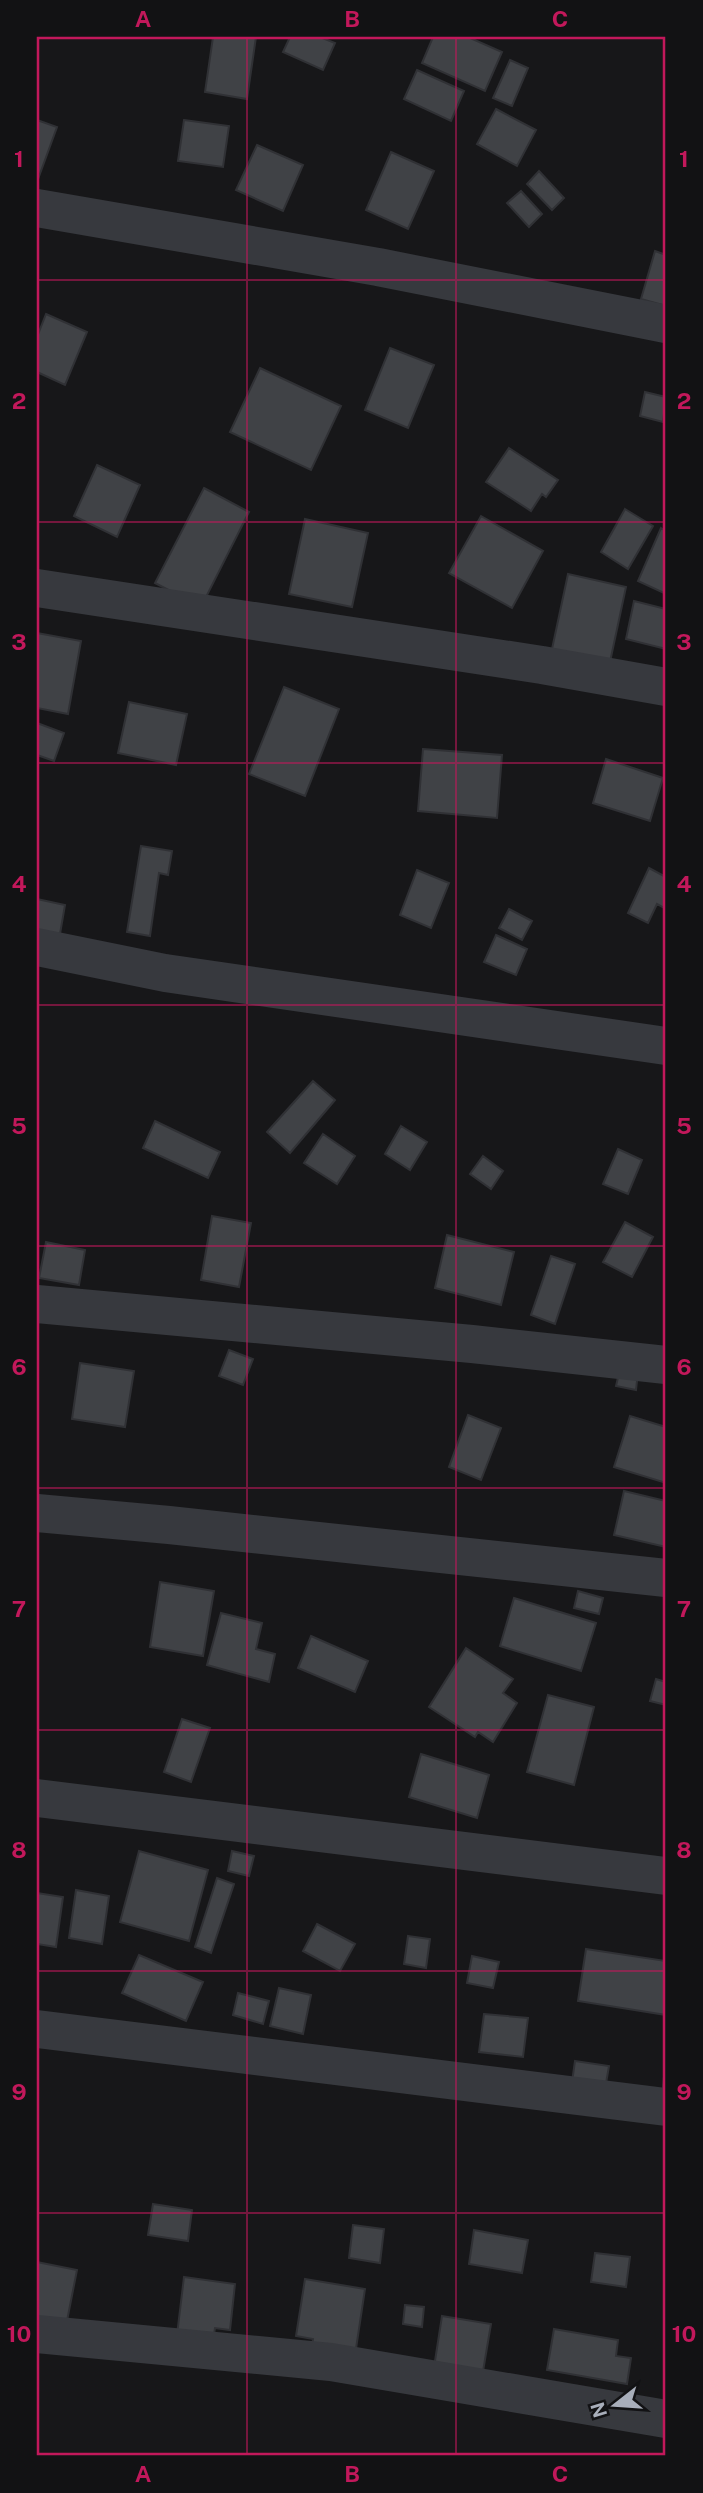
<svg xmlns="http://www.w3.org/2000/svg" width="703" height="2493" font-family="'Public Sans',sans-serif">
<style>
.building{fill:#404246;stroke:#303135;stroke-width:2}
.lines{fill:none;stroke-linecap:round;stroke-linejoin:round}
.street{stroke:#37393e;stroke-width:38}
.grid{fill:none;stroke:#c2185b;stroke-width:2;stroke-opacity:0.55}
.neatline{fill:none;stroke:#c2185b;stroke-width:2.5}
.grid-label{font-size:23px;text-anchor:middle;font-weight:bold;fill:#c2185b}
</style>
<rect width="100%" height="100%" fill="#171719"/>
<path class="building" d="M 213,37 L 256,37 L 247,99 L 205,92 Z
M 290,37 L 320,37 L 335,43 L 323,70 L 283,52 Z
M 433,37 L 468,37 L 502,52 L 485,91 L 422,63 Z
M 510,60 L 528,68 L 512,106 L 493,98 Z
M 417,70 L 464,91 L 451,121 L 404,99 Z
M 496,109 L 536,130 L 517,166 L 477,144 Z
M 37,120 L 57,127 L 37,182 Z
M 184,120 L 229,126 L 223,167 L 178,161 Z
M 257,145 L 303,165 L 283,211 L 236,190 Z
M 391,152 L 434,171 L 408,229 L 366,210 Z
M 539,171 L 564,198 L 552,210 L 527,184 Z
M 521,191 L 542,214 L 529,227 L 507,203 Z
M 655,251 L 666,255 L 666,306 L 641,299 Z
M 46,314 L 87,332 L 65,385 L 37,372 L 37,337 Z
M 390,348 L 434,365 L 408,428 L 365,410 Z
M 260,368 L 341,406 L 311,470 L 230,432 Z
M 645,392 L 666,397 L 663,422 L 640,416 Z
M 509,448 L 558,480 L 546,497 L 542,494 L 531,511 L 486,482 Z
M 97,465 L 140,485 L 117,537 L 74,516 Z
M 204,488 L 249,512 L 201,607 L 155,583 Z
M 625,509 L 653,526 L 628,569 L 601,552 Z
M 481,516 L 543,551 L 512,608 L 449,573 Z
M 305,519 L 368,533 L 352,607 L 289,594 Z
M 661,528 L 666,531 L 666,594 L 638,581 Z
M 568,574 L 626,587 L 610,662 L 552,649 Z
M 634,601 L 666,609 L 666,649 L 626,639 Z
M 37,633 L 81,641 L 68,714 L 37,708 Z
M 284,687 L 339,709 L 305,796 L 249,774 Z
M 129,702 L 187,714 L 176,765 L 118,753 Z
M 37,723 L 64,733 L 54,761 L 37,755 Z
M 423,749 L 502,755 L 497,818 L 418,811 Z
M 606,759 L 663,778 L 650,821 L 593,803 Z
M 141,846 L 172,851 L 168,875 L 159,873 L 150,936 L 127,932 Z
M 649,868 L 666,877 L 666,909 L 657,904 L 648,923 L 628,913 Z
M 417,870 L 449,883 L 431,928 L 400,915 Z
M 37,899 L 65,905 L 60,934 L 37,930 Z
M 509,909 L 532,921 L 522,940 L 499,928 Z
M 496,935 L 527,949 L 516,975 L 484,962 Z
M 313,1081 L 335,1100 L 290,1153 L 267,1132 Z
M 155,1121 L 220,1152 L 208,1178 L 143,1148 Z
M 401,1126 L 427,1142 L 410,1170 L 385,1154 Z
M 323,1134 L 355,1156 L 337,1184 L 304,1163 Z
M 618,1149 L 642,1160 L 628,1194 L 603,1184 Z
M 483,1156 L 503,1171 L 491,1189 L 470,1174 Z
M 212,1216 L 251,1223 L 239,1287 L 201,1280 Z
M 625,1222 L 653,1237 L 632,1277 L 603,1262 Z
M 447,1235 L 514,1252 L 501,1305 L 435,1288 Z
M 46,1242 L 85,1250 L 79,1285 L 39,1278 Z
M 551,1256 L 575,1264 L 555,1324 L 531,1315 Z
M 229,1350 L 253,1359 L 243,1385 L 219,1376 Z
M 80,1363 L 134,1371 L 125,1427 L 72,1419 Z
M 620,1369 L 638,1372 L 636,1390 L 616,1386 Z
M 468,1415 L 501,1428 L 481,1480 L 449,1467 Z
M 630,1416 L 666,1427 L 666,1483 L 614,1467 Z
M 624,1491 L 666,1501 L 666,1547 L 614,1535 Z
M 160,1582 L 214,1591 L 203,1656 L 150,1647 Z
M 578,1591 L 603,1598 L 599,1614 L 574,1608 Z
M 514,1598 L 596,1623 L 581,1671 L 500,1646 Z
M 221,1613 L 262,1623 L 256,1649 L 275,1654 L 269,1682 L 207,1665 Z
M 311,1636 L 368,1661 L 355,1692 L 298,1668 Z
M 466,1648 L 513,1679 L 503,1693 L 517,1703 L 493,1742 L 478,1732 L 475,1737 L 429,1707 Z
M 656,1679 L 666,1682 L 666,1705 L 650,1701 Z
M 548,1695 L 594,1707 L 574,1785 L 527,1772 Z
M 182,1719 L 210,1728 L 191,1782 L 164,1772 Z
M 421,1754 L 489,1775 L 477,1818 L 409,1797 Z
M 139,1851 L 208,1870 L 189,1941 L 120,1922 Z
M 232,1851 L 254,1856 L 249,1876 L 228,1871 Z
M 217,1878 L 234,1884 L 211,1953 L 195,1947 Z
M 76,1890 L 109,1896 L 102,1944 L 69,1938 Z
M 37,1893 L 63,1897 L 56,1947 L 37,1944 Z
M 317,1924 L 355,1944 L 340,1971 L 303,1951 Z
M 408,1936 L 430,1939 L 426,1968 L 404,1964 Z
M 586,1949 L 666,1961 L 666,2015 L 578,2001 Z
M 139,1955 L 203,1982 L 186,2021 L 122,1993 Z
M 472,1956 L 499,1962 L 493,1988 L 467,1983 Z
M 279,1988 L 311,1995 L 303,2034 L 270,2026 Z
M 238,1993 L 269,2001 L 263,2024 L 233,2015 Z
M 484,2014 L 528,2018 L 523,2057 L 479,2052 Z
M 666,2057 L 666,2096 L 662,2096 Z
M 575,2061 L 609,2066 L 603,2101 L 570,2096 Z
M 153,2204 L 192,2210 L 188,2241 L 148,2235 Z
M 353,2225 L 384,2229 L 380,2263 L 349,2258 Z
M 474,2230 L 528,2240 L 522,2273 L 469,2264 Z
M 595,2253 L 630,2257 L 626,2287 L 591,2282 Z
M 37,2262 L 77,2270 L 66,2326 L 37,2320 Z
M 184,2277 L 235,2284 L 230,2330 L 215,2328 L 212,2347 L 176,2343 Z
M 305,2279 L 365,2289 L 354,2362 L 311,2355 L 313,2339 L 296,2336 Z
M 405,2305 L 424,2307 L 422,2327 L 403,2324 Z
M 442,2316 L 491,2324 L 478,2401 L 430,2393 Z
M 554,2329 L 618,2340 L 616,2356 L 631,2358 L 627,2384 L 547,2370 Z"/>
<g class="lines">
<path class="street" d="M 37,208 L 378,267 L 666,324
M 37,588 L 542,665 L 666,687
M 37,947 L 165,973 L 666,1046
M 37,1304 L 472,1344 L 666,1365
M 37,1513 L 169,1525 L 666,1578
M 37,1798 L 666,1876
M 37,2029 L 666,2107
M 37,2334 L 331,2362 L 666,2419"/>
</g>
<path class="grid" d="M 247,37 L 247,2456M 456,37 L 456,2456M 37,280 L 666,280M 37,522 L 666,522M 37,763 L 666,763M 37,1005 L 666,1005M 37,1246 L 666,1246M 37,1488 L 666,1488M 37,1730 L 666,1730M 37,1971 L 666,1971M 37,2213 L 666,2213"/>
<rect width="703" height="2493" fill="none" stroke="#121214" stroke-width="77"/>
<g transform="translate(615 2405) rotate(253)" stroke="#121214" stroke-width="5" paint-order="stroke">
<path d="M0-5L12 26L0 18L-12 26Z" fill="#a8aeba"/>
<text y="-10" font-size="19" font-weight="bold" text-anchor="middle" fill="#a8aeba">N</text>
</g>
<rect x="38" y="38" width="626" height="2416" class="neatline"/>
<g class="grid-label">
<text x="143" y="27">A</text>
<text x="352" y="27">B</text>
<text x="560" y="27">C</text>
<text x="19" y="167">1</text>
<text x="684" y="167">1</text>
<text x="19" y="409">2</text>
<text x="684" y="409">2</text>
<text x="19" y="650">3</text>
<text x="684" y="650">3</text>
<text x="19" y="892">4</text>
<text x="684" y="892">4</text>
<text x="19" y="1134">5</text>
<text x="684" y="1134">5</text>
<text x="19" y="1375">6</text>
<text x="684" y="1375">6</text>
<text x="19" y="1617">7</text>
<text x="684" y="1617">7</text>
<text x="19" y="1858">8</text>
<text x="684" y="1858">8</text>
<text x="19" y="2100">9</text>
<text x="684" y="2100">9</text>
<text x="19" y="2342">10</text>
<text x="684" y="2342">10</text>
<text x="143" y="2482">A</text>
<text x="352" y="2482">B</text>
<text x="560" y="2482">C</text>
</g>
</svg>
